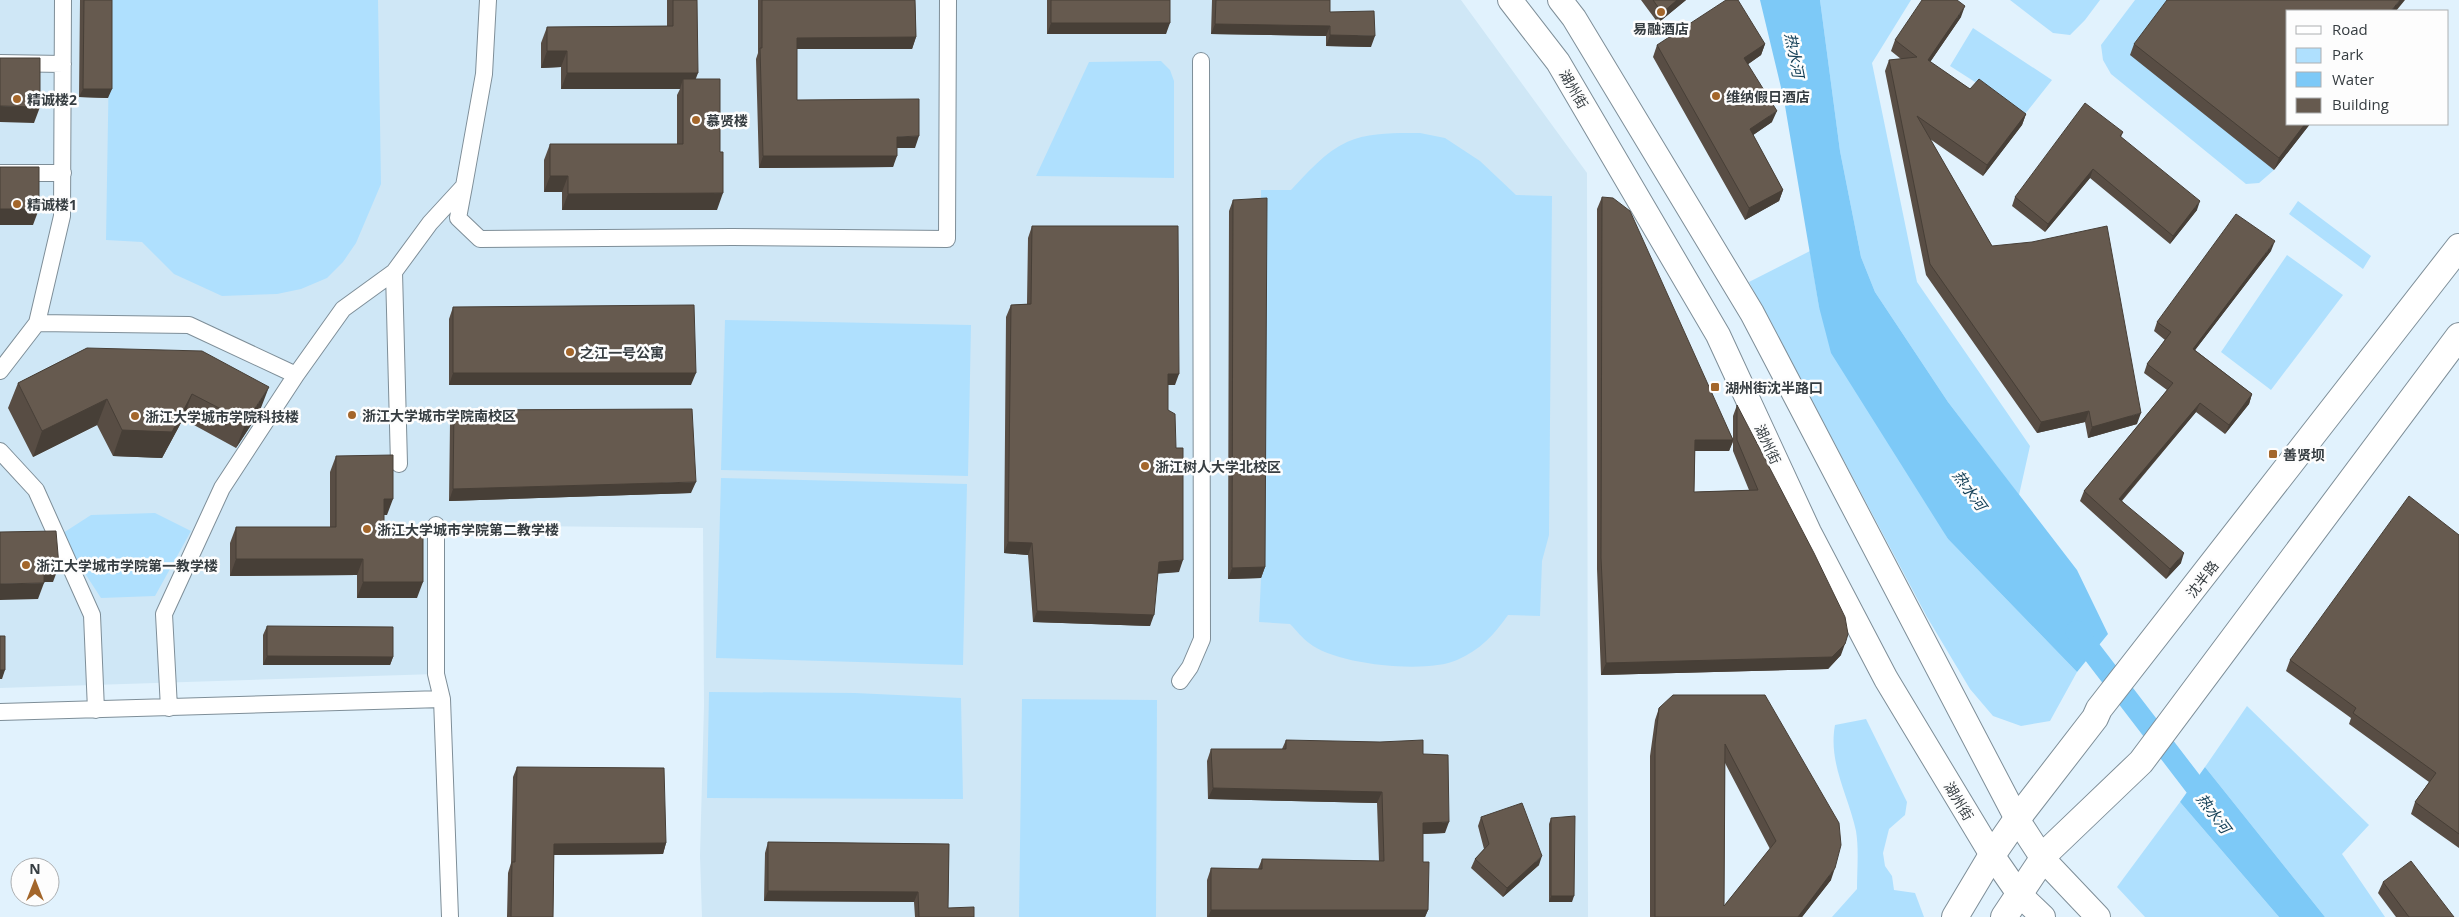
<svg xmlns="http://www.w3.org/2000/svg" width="2459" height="917" font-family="'Open Sans','Noto Sans SC',sans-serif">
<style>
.built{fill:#cfe7f6}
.green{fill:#afe0fe}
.water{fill:#7dc9f7}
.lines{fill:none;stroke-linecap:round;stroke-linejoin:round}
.canal{stroke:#7dc9f7;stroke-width:21}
.street-casing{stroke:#7e8e98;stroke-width:18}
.secondary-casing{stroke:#7e8e98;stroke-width:26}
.primary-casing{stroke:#7e8e98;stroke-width:28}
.street{stroke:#fff;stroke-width:16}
.secondary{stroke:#fff;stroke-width:24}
.primary{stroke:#fff;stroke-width:26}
.wall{fill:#584d44;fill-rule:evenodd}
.shaded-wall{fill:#473f37}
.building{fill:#665a4f;stroke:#473f37;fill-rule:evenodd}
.poi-dot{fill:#a3662b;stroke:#fdfdfd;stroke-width:2}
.labels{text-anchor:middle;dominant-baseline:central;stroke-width:5;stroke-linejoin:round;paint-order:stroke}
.poi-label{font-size:14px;font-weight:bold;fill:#363d41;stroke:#fdfdfd;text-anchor:start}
.street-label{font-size:14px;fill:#363d41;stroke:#fdfdfd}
.water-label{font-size:15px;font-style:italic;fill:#154057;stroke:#fdfdfd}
</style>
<rect width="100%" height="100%" fill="#e1f2fd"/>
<path class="built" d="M 0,0 L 1461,0 L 1587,173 L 1588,917 L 702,917 L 700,856 L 704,706 L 703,528 L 437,525 L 436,674 L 0,688 Z"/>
<path class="green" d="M 110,0 L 378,0 L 381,184 L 356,243 L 343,262 L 327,278 L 301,289 L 277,294 L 222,296 L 174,274 L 142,242 L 106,240 Z
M 1820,0 L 1911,0 L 1872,63 L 1917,282 L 2030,446 L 2019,495 L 1948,402 L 1875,292 L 1861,257 L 1840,151 Z
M 2010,0 L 2100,0 L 2085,20 L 2070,35 L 2053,33 Z
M 2135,0 L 2171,0 L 2274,170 L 2259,183 L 2246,184 L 2111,74 L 2103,60 L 2101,45 Z
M 1973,28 L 2052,80 L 2025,114 L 1950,66 Z
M 1161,61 L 1170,70 L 1174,81 L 1174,178 L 1036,176 L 1089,62 Z
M 1420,133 L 1445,138 L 1480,161 L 1516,195 L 1552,196 L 1549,535 L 1542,561 L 1540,616 L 1508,615 C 1494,635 1480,650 1457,660 C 1426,674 1336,665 1309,643 C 1302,638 1296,630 1290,624 L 1259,622 L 1261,578 L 1261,190 L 1291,190 C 1307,173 1325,152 1347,142 C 1369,132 1397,133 1420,133 Z
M 2298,201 L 2371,256 L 2363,269 L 2289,214 Z
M 1810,251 L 1819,307 L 1948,539 L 2077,672 L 2050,721 L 2021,726 L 1993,716 L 1970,689 L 1927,617 L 1749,282 Z
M 2287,255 L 2343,295 L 2271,390 L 2221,352 Z
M 725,320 L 971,325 L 968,476 L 721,470 Z
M 721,478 L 967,484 L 963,665 L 716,658 Z
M 155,513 L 191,531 L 155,596 L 101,598 L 60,535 L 91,515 Z
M 709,692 L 855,693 L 961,698 L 963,799 L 707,798 Z
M 1022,699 L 1157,700 L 1156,917 L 1019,917 Z
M 2247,706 L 2369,825 L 2342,854 L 2385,917 L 2325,917 L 2205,767 Z
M 1866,719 L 1907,802 L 1905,815 L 1889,829 L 1883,853 L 1885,866 L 1892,876 L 1894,890 L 1915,893 L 1924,917 L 1832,917 L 1857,889 C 1857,870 1859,849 1856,831 C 1848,794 1828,763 1835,725 Z
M 2180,802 L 2279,917 L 2145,917 L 2117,887 Z"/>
<path class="water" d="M 1760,0 L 1820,0 L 1840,151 L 1861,257 L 1875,292 L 1948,402 L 2077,570 L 2108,634 L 2077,672 L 1948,539 L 1831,353 L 1819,307 L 1784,100 Z
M 2205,767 L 2325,917 L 2279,917 L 2180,802 Z"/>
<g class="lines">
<path class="canal" d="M 2076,631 L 2211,807"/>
<defs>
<path id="street" d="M 0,63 L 63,64
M 0,173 L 63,173
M 464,186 L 458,218 L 480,239 L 732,237 L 947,239 L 948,0
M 394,272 L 399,464
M 37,323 L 189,325 L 296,375
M 0,371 L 37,323 L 62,216 L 63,0
M 0,451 L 36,490 L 92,615 L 96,710
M 436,525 L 436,674 L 442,699 L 450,917
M 1180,681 L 1190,667 L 1202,639 L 1201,61
M 169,708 L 164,614 L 222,488 L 296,375 L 343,309 L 394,272 L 430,223 L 464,186 L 484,74 L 488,0
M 0,712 L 442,699"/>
<path id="secondary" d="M 1510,0 L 1558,62 L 1718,335 L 1809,532 L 1886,679 L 1992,855 L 2019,894 L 2043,917
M 1560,0 L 1574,18 L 1752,313 L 2017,819 L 2043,859 L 2098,917"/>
<path id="primary" d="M 1955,917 L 1992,855 L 2017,819 L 2095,718 L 2099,709 L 2459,247
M 2004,917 L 2048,851 L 2141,762 L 2459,336"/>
</defs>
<use href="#street" class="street-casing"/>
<use href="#secondary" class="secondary-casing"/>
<use href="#primary" class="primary-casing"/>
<use href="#street" class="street"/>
<use href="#secondary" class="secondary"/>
<use href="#primary" class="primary"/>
</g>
<path class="wall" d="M 80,0 L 112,0 L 108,98 L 79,97 Z
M 667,0 L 697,0 L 695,79 L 717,210 L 562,210 L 562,192 L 544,192 L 544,160 L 550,144 L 677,144 L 677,95 L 680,89 L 561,89 L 561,67 L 541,68 L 541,43 L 547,27 L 667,26 Z
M 758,0 L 915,0 L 916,37 L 912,49 L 797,49 L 797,100 L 915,148 L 897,148 L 893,167 L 759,168 L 756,59 L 758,53 Z
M 1047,0 L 1170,0 L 1166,34 L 1047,34 Z
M 1212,0 L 1330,0 L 1330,12 L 1371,47 L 1326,46 L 1326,36 L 1211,34 Z
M 1641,0 L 1686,0 L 1658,23 Z
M 1961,17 L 1930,62 L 1970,89 L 2026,114 L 2022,125 L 1983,176 L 1930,139 L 1992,246 L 2137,424 L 2088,438 L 2085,422 L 2037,433 L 1926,275 L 1885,71 L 1889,60 L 1901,59 L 1891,51 L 1895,40 Z
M 1765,44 L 1761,55 L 1748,64 L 1772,122 L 1753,135 L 1783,190 L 1779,201 L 1745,220 L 1653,57 L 1657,45 Z
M 2134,44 L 2310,124 L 2274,170 L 2130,55 Z
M 2123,132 L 2121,137 L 2197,210 L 2170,244 L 2090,178 L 2045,232 L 2012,206 L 2015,197 Z
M 1602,197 L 1733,439 L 1733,416 L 1737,405 L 1841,655 L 1828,669 L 1601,675 L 1597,569 L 1597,209 ZM 1733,442 L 1733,451 L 1749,490 L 1694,492 L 1695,451 L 1729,451 Z
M 1233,200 L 1265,567 L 1261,578 L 1228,579 L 1229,211 Z
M 1032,226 L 1175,385 L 1168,385 L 1168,410 L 1179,572 L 1158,573 L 1150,626 L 1033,622 L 1028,555 L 1004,553 L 1006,317 L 1011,305 L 1027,304 L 1028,238 Z
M 2271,251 L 2195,350 L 2252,394 L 2249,404 L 2225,434 L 2196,412 L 2122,501 L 2181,563 L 2166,579 L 2080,501 L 2084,491 L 2167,390 L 2144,373 L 2147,364 L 2165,340 L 2154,331 L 2157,322 Z
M 453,307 L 691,385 L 449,385 L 449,319 Z
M 87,348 L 259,413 L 236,448 L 183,419 L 162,458 L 113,456 L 97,425 L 33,457 L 8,408 L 18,383 Z
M 454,410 L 691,493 L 449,501 L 450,422 Z
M 336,456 L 387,515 L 384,515 L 384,531 L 417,598 L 357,598 L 357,575 L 230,576 L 230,543 L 236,527 L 330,527 L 330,472 Z
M 2459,535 L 2459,848 L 2411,814 L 2415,802 L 2429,782 L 2349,724 L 2351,718 L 2286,671 L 2290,660 Z
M 267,626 L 393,657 L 390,665 L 263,665 L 263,635 Z
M 1765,695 L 1831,880 L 1802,917 L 1650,917 L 1650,756 L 1655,720 L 1659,708 ZM 1725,763 L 1770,849 L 1724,906 Z
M 1286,740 L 1423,754 L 1445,833 L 1423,834 L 1423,862 L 1428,910 L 1425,917 L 1207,917 L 1207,880 L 1211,868 L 1258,869 L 1262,859 L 1379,861 L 1377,803 L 1208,799 L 1207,761 L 1211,749 L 1282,749 Z
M 517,767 L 666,843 L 663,854 L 554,855 L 553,917 L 507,917 L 508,873 L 511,863 L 513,777 Z
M 1481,817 L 1539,865 L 1503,897 L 1471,868 L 1475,859 L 1484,849 L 1478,826 Z
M 1551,818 L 1572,902 L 1549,902 L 1549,824 Z
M 768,842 L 949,844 L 948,908 L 974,917 L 915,917 L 914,902 L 764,901 L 765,853 Z
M 2383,882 L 2454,917 L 2396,917 L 2378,893 Z"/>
<path class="shaded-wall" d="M 1677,0 L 1686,0 L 1658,23 L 1662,13 Z
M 2400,0 L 2405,0 L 2396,11 L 2391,11 Z
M 1965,6 L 1961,17 L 1924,71 L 1928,60 Z
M 1051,23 L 1170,23 L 1166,34 L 1047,34 Z
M 1215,24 L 1330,26 L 1326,36 L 1211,34 Z
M 1330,35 L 1375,36 L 1371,47 L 1326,46 Z
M 916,37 L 912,49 L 793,49 L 797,38 Z
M 1765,44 L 1761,55 L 1740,70 L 1744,58 Z
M 547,51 L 567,51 L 561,67 L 541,68 Z
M 567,73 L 698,73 L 692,89 L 683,79 L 680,89 L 561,89 Z
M 83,89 L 112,89 L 108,98 L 79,97 Z
M 0,106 L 40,107 L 34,123 L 0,122 Z
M 1777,111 L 1772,122 L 1746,140 L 1750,129 Z
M 2026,114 L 2022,125 L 1983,176 L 1987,165 Z
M 2305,124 L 2310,124 L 2274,170 L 2279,158 Z
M 919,136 L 915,148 L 893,148 L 897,137 Z
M 763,156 L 897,156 L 893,167 L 759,168 Z
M 2093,169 L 2090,178 L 2045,232 L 2048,224 Z
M 550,176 L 568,176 L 562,192 L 544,192 Z
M 1783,190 L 1779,201 L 1745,220 L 1749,208 Z
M 723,193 L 717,210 L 562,210 L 568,194 Z
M 2200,201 L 2197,210 L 2170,244 L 2173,236 Z
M 0,209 L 39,209 L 33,225 L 0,225 Z
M 2275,241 L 2271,251 L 2189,358 L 2193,349 Z
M 453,373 L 696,373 L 691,385 L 449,385 Z
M 1168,374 L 1179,374 L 1175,385 L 1164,385 Z
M 269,387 L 259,413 L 236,448 L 246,422 Z
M 192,394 L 183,419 L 162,458 L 113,456 L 122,430 Z
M 2252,394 L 2249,404 L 2225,434 L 2229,425 Z
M 107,399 L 97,425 L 33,457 L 42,431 Z
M 2200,403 L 2196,412 L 2115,508 L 2119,499 Z
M 2089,411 L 2085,422 L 2037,433 L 2041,422 Z
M 2141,413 L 2137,424 L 2088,438 L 2092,427 Z
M 1695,440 L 1733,440 L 1729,451 L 1691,451 Z
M 696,482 L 691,493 L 449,501 L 453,489 Z
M 384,499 L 393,499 L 387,515 L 378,515 Z
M 1008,542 L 1032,543 L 1028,555 L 1004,553 Z
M 2184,553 L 2181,563 L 2166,579 L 2170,569 Z
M 236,559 L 363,559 L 357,575 L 230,576 Z
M 1183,560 L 1179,572 L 1155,574 L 1159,562 Z
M 44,566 L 59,566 L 53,582 L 38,582 Z
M 1265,567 L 1261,578 L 1228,579 L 1232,568 Z
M 363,582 L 423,582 L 417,598 L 357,598 Z
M 44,583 L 38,599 L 0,600 L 0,584 Z
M 1037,611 L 1154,615 L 1150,626 L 1033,622 Z
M 1845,644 L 1841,655 L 1828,669 L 1601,675 L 1606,663 Z
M 267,656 L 393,657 L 390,665 L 263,665 Z
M 0,670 L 5,670 L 2,679 L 0,679 Z
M 1213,788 L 1382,792 L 1377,803 L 1208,799 Z
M 1449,822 L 1445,833 L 1419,834 L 1423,823 Z
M 666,843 L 663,854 L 550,855 L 554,844 Z
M 1542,856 L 1539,865 L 1503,897 L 1507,888 Z
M 1835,868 L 1831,880 L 1802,917 L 1798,917 Z
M 768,891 L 918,892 L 914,902 L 764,901 Z
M 1551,896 L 1574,896 L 1572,902 L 1549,902 Z
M 1211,910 L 1428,910 L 1425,917 L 1208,917 Z"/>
<path class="building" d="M 84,0 L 112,0 L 112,89 L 83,89 Z
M 673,0 L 697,0 L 698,73 L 567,73 L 567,51 L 547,51 L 547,27 L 673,26 Z
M 762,0 L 915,0 L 916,37 L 797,38 L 797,100 L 919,99 L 919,136 L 897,137 L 897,156 L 763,156 L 760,48 L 762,48 Z
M 1051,0 L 1170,0 L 1170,23 L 1051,23 Z
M 1216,0 L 1330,0 L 1330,12 L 1374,11 L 1375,36 L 1330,35 L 1330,26 L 1215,24 Z
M 1653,0 L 1677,0 L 1662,13 Z
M 1726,0 L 1738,0 L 1765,44 L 1744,58 L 1777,111 L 1750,129 L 1783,190 L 1749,208 L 1657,45 Z
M 1922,0 L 1957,0 L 1965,6 L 1928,60 L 1970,89 L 1979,79 L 2026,114 L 1987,165 L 1917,116 L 1992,246 L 2032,242 L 2107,226 L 2141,413 L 2092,427 L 2089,411 L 2041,422 L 1930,264 L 1889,60 L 1917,57 L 1895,40 Z
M 2167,0 L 2400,0 L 2391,11 L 2288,11 L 2288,124 L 2305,124 L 2279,158 L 2134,44 Z
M 0,58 L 40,58 L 40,107 L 0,106 Z
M 683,79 L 720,79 L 720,152 L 723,152 L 723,193 L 568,194 L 568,176 L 550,176 L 550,144 L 683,144 Z
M 2085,103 L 2123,132 L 2120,136 L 2200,201 L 2173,236 L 2093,169 L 2048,224 L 2015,197 Z
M 0,167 L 39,167 L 39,209 L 0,209 Z
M 1602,197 L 1613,198 L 1630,211 L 1733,440 L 1695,440 L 1694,492 L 1758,490 L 1737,440 L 1737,405 L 1814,553 L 1845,617 L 1848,634 L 1845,644 L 1832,657 L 1606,663 L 1601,558 Z
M 1267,198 L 1265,567 L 1232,568 L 1233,200 Z
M 2236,214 L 2275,241 L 2193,349 L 2252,394 L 2229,425 L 2200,403 L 2119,499 L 2184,553 L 2170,569 L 2084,491 L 2173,383 L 2147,364 L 2171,332 L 2157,322 Z
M 1032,226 L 1178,226 L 1179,374 L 1168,374 L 1168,410 L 1175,414 L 1176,448 L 1183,448 L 1183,560 L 1159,562 L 1154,615 L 1037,611 L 1032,543 L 1008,542 L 1011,305 L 1031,304 Z
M 694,305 L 696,373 L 453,373 L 453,307 Z
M 87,348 L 202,351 L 269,387 L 246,422 L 192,394 L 172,432 L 122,430 L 107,399 L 42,431 L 18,383 Z
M 692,409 L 696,482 L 453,489 L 454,410 Z
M 393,455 L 393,499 L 384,499 L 384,531 L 423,531 L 423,582 L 363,582 L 363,559 L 236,559 L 236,527 L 336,527 L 336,456 Z
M 2409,496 L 2459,535 L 2459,834 L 2415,802 L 2436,773 L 2353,713 L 2356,708 L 2290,660 Z
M 56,531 L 59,566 L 44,566 L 44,583 L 0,584 L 0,532 Z
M 267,626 L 393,627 L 393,657 L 267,656 Z
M 0,636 L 5,636 L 5,670 L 0,670 Z
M 1673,695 L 1765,695 L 1839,823 L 1841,845 L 1835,868 L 1798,917 L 1655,917 L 1655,744 L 1659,708 ZM 1725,744 L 1776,841 L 1724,906 Z
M 1286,740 L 1380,742 L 1423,740 L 1423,754 L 1448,755 L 1449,822 L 1423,823 L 1423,862 L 1429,862 L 1428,910 L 1211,910 L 1211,868 L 1262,869 L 1262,859 L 1384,861 L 1382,792 L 1213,788 L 1211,749 L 1286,749 Z
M 517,767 L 664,768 L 666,843 L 554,844 L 553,917 L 511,917 L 512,862 L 515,862 Z
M 1522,803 L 1542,856 L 1507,888 L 1475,859 L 1489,844 L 1481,817 Z
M 1575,816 L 1574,896 L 1551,896 L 1551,818 Z
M 768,842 L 949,844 L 948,908 L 974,907 L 974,917 L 919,917 L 918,892 L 768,891 Z
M 2411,861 L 2454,917 L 2409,917 L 2383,882 Z"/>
<g class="poi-dot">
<circle cx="1661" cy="12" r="5"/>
<circle cx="1716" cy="96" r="5"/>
<circle cx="17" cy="99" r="5"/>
<circle cx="696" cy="120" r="5"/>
<circle cx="17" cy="204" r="5"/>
<circle cx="570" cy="352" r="5"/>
<rect x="1710" y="382" width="10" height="10" rx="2.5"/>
<circle cx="352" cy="415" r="5"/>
<circle cx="135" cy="416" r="5"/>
<rect x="2268" y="449" width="10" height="10" rx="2.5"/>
<circle cx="1145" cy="466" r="5"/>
<circle cx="367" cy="529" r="5"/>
<circle cx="26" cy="565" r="5"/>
</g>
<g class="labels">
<g class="poi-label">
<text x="1661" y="28" text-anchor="middle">易融酒店</text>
<text x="1726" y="96">维纳假日酒店</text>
<text x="27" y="99">精诚楼2</text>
<text x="706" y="120">慕贤楼</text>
<text x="27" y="204">精诚楼1</text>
<text x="580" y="352">之江一号公寓</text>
<text x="1725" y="387">湖州街沈半路口</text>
<text x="362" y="415">浙江大学城市学院南校区</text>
<text x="145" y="416">浙江大学城市学院科技楼</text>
<text x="2283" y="454">善贤坝</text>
<text x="1155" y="466">浙江树人大学北校区</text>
<text x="377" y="529">浙江大学城市学院第二教学楼</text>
<text x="36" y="565">浙江大学城市学院第一教学楼</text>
</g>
<g class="street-label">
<text transform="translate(1574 89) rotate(60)">湖州街</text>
<text transform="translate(1768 444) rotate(65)">湖州街</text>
<text transform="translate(2202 579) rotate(-52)">沈半路</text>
<text transform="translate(1959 801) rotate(59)">湖州街</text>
</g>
<g class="water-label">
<text transform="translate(1795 55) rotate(79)">热水河</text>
<text transform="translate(1970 490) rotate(54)">热水河</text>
<text transform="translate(2214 813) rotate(53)">热水河</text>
</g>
</g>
<rect x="2286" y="10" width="162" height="115" fill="#fdfdfd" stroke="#adb0b2"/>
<rect x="2296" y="26" width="25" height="8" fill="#ffffff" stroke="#adb0b2"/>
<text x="2332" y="35" font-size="15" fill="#363d41">Road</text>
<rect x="2296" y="48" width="25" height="15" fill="#afe0fe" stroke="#adb0b2"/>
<text x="2332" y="60" font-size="15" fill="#363d41">Park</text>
<rect x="2296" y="72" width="25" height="15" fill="#7dc9f7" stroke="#adb0b2"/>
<text x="2332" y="85" font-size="15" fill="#363d41">Water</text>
<rect x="2296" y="98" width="25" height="15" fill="#665a4f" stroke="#adb0b2"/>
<text x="2332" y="110" font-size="15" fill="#363d41">Building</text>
<g transform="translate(35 882)"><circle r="24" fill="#fdfdfd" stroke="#adb0b2"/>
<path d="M0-4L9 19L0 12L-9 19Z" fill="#a3662b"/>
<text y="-8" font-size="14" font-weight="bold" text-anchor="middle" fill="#363d41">N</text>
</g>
</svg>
